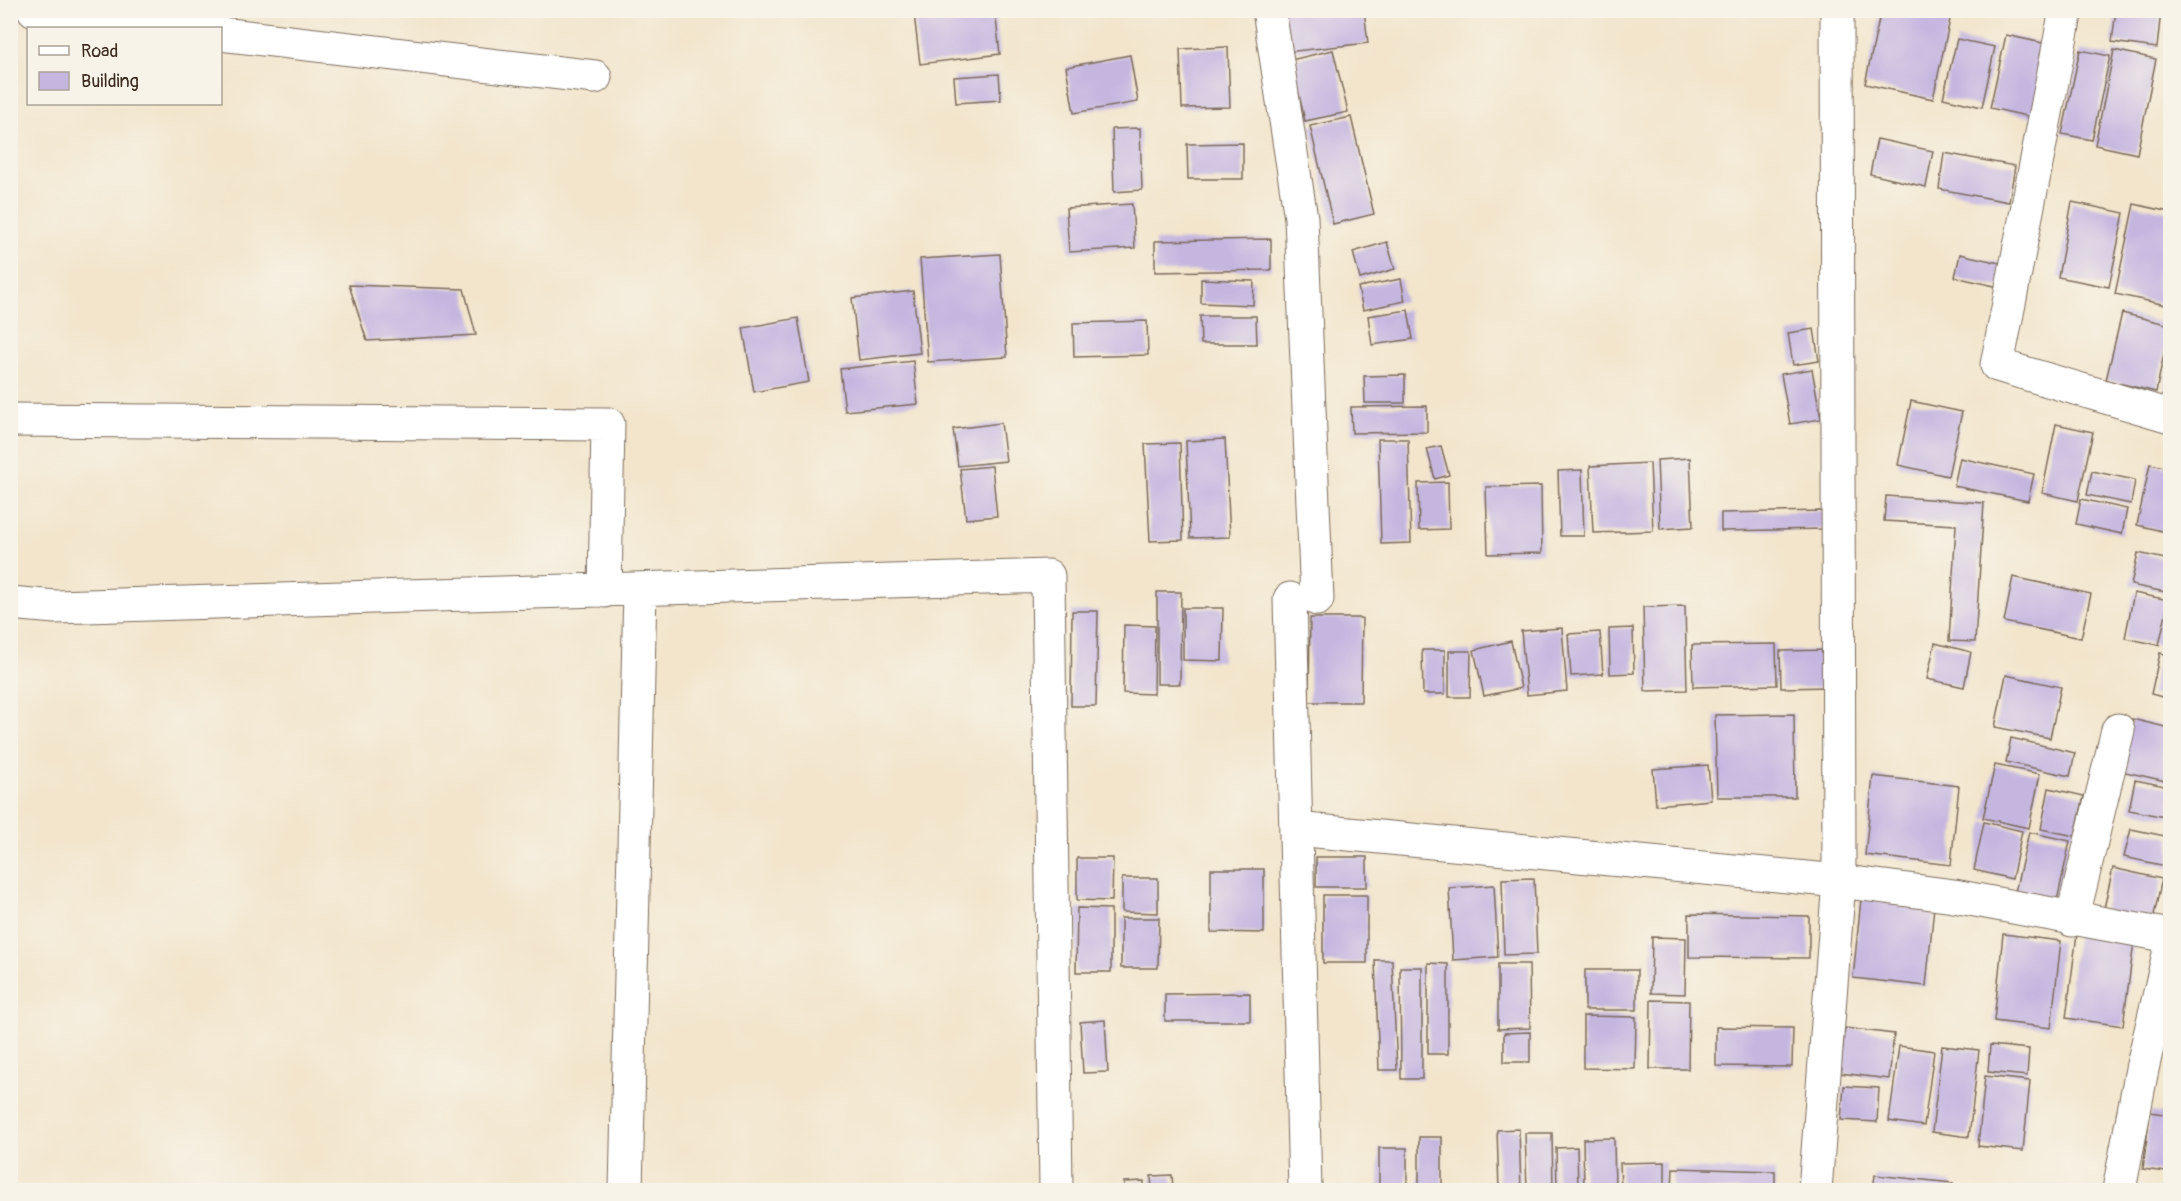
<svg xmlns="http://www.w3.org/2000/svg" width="2181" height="1201" font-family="Pangolin,sans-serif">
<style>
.building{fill:#c5b6e0}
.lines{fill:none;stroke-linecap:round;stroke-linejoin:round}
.street-casing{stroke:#7b6b5b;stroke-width:35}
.street{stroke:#fff;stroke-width:33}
</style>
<rect width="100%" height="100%" fill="#f7f3e8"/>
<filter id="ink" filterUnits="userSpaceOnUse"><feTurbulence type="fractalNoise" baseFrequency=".0167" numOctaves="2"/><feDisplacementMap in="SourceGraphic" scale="12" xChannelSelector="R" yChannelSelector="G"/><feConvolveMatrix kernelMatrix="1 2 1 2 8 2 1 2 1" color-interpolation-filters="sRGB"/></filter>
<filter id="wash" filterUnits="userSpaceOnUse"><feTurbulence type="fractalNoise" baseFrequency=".008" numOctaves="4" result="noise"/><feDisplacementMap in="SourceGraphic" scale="24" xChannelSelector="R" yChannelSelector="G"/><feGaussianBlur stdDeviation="1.35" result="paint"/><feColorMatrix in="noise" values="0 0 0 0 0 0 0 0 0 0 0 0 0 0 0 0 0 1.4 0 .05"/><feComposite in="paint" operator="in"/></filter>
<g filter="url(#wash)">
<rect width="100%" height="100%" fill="#f2e5cc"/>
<g id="blocks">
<path class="building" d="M 938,10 L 995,10 L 1000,54 L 920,64 L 914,14 Z
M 1273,10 L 1364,10 L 1368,43 L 1277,53 Z
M 1441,10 L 1493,10 L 1493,13 L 1442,18 Z
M 1881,10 L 1952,10 L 1933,99 L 1865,84 Z
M 2116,10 L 2161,10 L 2157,48 L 2112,42 Z
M 2006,35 L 2052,45 L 2036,118 L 1990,108 Z
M 1957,39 L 1995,47 L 1982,107 L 1943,98 Z
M 1228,47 L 1230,107 L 1182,108 L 1180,49 Z
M 1333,50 L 1348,112 L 1305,121 L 1291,60 Z
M 2080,50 L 2110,56 L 2092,140 L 2062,134 Z
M 2114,50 L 2156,59 L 2137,154 L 2095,145 Z
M 1130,55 L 1138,102 L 1074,113 L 1066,67 Z
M 999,74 L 1001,100 L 956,103 L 954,77 Z
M 1351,117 L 1374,214 L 1333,224 L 1310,126 Z
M 1140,128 L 1142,190 L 1114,192 L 1112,129 Z
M 1877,139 L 1933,151 L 1926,187 L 1870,174 Z
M 1243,143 L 1243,179 L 1188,179 L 1187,144 Z
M 1944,153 L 2015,166 L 2009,202 L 1939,189 Z
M 2072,202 L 2124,213 L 2109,287 L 2058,277 Z
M 1132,204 L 1135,248 L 1069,252 L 1066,208 Z
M 2134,204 L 2170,212 L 2170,285 L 2166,305 L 2115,294 Z
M 1271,239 L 1271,270 L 1155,272 L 1155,241 Z
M 1387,242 L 1395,269 L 1360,279 L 1353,252 Z
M 1000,254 L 1007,357 L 928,362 L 920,259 Z
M 1960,254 L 2004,264 L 1999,287 L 1955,277 Z
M 1201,279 L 1254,281 L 1253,305 L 1201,303 Z
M 1401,279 L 1405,301 L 1363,310 L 1358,287 Z
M 349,285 L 464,289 L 476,335 L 367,341 Z
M 913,291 L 920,353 L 859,360 L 852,298 Z
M 1408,310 L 1413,339 L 1372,345 L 1368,316 Z
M 2122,313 L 2170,325 L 2156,392 L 2106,380 Z
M 1200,316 L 1256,316 L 1257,344 L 1201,344 Z
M 798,318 L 809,382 L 754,392 L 743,328 Z
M 1147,321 L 1148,355 L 1074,357 L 1073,323 Z
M 1814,329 L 1819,361 L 1793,365 L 1788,333 Z
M 913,361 L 918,404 L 845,411 L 840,369 Z
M 2169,368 L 2170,368 L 2170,398 L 2163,397 Z
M 1812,369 L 1821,419 L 1790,424 L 1781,374 Z
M 1405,375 L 1405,403 L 1365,403 L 1364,376 Z
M 1911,401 L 1962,412 L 1948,476 L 1898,465 Z
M 1427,406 L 1427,432 L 1352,433 L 1351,407 Z
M 1001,423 L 1006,461 L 958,466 L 953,429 Z
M 2056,424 L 2093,432 L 2078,501 L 2042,493 Z
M 1225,439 L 1230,537 L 1190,538 L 1186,441 Z
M 1378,439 L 1408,439 L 1411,543 L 1381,544 Z
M 1180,443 L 1183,540 L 1150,541 L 1145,444 Z
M 1441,446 L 1449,475 L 1435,479 L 1427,449 Z
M 1690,458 L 1693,527 L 1660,529 L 1657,460 Z
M 1960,458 L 2034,474 L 2028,501 L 1954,486 Z
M 1650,463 L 1653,531 L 1593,533 L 1590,466 Z
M 2150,464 L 2170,468 L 2170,533 L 2137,525 Z
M 992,466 L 997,516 L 966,519 L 960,469 Z
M 1582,470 L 1584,536 L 1560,536 L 1558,471 Z
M 2092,471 L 2135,480 L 2131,504 L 2087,495 Z
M 1448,482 L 1449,529 L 1419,530 L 1418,483 Z
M 1541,486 L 1542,553 L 1488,554 L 1486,487 Z
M 1886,496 L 1984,503 L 1975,642 L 1949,641 L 1956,525 L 1884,521 Z
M 2081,499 L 2127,509 L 2122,534 L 2076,524 Z
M 1825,511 L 1826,529 L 1721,531 L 1721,513 Z
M 2138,553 L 2170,560 L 2170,593 L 2131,585 Z
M 2013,577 L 2091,594 L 2081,638 L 2004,622 Z
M 1157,592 L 1181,592 L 1180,684 L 1157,684 Z
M 2134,593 L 2169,600 L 2159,645 L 2125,638 Z
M 1685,606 L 1687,690 L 1645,691 L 1643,607 Z
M 1183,608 L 1223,608 L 1222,661 L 1183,660 Z
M 1072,611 L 1098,611 L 1096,706 L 1071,706 Z
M 1310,618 L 1362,618 L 1361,702 L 1309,702 Z
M 1124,625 L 1155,626 L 1154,694 L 1123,693 Z
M 1562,628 L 1567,691 L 1527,695 L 1521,631 Z
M 1633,628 L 1634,673 L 1610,674 L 1609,629 Z
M 1600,632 L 1603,674 L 1571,676 L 1568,634 Z
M 1511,641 L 1521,688 L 1484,696 L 1474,650 Z
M 1935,643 L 1971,652 L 1964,687 L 1927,679 Z
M 1776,644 L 1777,685 L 1693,687 L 1692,645 Z
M 1422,650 L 1445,650 L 1445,694 L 1423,694 Z
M 1830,650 L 1832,687 L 1781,688 L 1780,651 Z
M 1449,651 L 1471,651 L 1470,697 L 1449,697 Z
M 2160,653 L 2170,655 L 2170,699 L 2151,694 Z
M 2006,675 L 2061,687 L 2050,738 L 1995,727 Z
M 1794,714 L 1795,797 L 1717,797 L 1715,715 Z
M 2132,719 L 2170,728 L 2170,782 L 2121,771 Z
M 2011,738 L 2075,753 L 2070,776 L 2006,762 Z
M 1708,765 L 1711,800 L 1656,805 L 1653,769 Z
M 1995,765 L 2040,774 L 2029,828 L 1983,818 Z
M 1873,776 L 1959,786 L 1951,865 L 1865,855 Z
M 2135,780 L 2170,787 L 2170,818 L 2129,810 Z
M 2049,788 L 2084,796 L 2075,836 L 2041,829 Z
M 1984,822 L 2022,831 L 2012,879 L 1974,870 Z
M 2131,829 L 2170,837 L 2170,867 L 2124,857 Z
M 2029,832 L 2070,841 L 2057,901 L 2015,892 Z
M 1316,857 L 1367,857 L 1367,887 L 1316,887 Z
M 1077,858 L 1113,858 L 1112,901 L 1077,900 Z
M 2113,868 L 2162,879 L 2152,924 L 2103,913 Z
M 1211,869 L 1264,869 L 1264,933 L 1211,932 Z
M 1122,878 L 1158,878 L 1158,913 L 1122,912 Z
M 1534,878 L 1537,954 L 1504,955 L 1502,879 Z
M 1494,885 L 1498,957 L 1453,960 L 1449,888 Z
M 1323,895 L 1367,895 L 1367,963 L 1323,963 Z
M 1861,899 L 1934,907 L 1926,986 L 1853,978 Z
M 1077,908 L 1111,909 L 1111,972 L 1076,972 Z
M 1689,914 L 1809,916 L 1809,958 L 1689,957 Z
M 1121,918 L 1159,918 L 1158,968 L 1121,968 Z
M 2003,934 L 2061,941 L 2051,1028 L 1994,1021 Z
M 2077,934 L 2134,942 L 2123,1026 L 2066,1018 Z
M 1652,937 L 1686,938 L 1685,994 L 1651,993 Z
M 1375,960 L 1392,960 L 1397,1070 L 1379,1070 Z
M 1428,963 L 1448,964 L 1448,1054 L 1428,1054 Z
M 1498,964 L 1529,964 L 1530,1028 L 1498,1029 Z
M 1400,967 L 1422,967 L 1422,1079 L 1401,1079 Z
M 1585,970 L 1637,970 L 1637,1010 L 1585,1010 Z
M 2170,982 L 2170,1046 L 2162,1045 Z
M 1250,993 L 1250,1021 L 1165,1021 L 1165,994 Z
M 1651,1000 L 1689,1001 L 1688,1069 L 1650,1069 Z
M 1583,1016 L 1636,1017 L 1635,1069 L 1583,1068 Z
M 1105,1020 L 1108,1072 L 1083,1073 L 1080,1022 Z
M 1716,1027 L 1793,1028 L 1792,1067 L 1716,1066 Z
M 1845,1028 L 1894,1034 L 1889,1079 L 1840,1073 Z
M 1530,1032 L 1530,1062 L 1504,1062 L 1504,1033 Z
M 1990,1045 L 2029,1049 L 2027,1076 L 1988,1072 Z
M 1899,1046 L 1934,1051 L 1924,1126 L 1889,1121 Z
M 1942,1046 L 1979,1050 L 1969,1137 L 1932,1132 Z
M 1985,1076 L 2030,1081 L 2023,1151 L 1978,1146 Z
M 1844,1086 L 1879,1088 L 1877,1122 L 1841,1120 Z
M 2150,1112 L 2170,1115 L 2166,1172 L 2143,1169 Z
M 1519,1129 L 1521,1190 L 1499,1190 L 1497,1130 Z
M 1525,1133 L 1552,1133 L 1553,1190 L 1527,1190 Z
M 1419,1137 L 1442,1137 L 1442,1190 L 1419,1190 Z
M 1614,1138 L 1615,1190 L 1584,1190 L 1583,1139 Z
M 1577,1147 L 1578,1190 L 1557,1190 L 1556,1148 Z
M 1379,1148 L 1407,1148 L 1407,1190 L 1379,1190 Z
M 1665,1162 L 1665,1190 L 1621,1190 L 1620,1163 Z
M 1673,1168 L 1775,1171 L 1775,1190 L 1672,1190 Z
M 1172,1175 L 1173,1190 L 1152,1190 L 1151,1176 Z
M 1875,1175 L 1953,1183 L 1952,1190 L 1873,1190 Z
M 1144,1181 L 1144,1190 L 1124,1190 L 1124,1182 Z"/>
</g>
</g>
<g filter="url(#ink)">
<use href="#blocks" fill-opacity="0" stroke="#7b6b5b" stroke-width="1.5"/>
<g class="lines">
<defs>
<path id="street" d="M 34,10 L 175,28
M 195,10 L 207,28
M 1269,10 L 1301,218 L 1317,599
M 2066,10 L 1997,365 L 2170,416
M 220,34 L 595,77
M 10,420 L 608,424 L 605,591
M 1290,599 L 1305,1190
M 10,603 L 55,607 L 1048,576 L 1056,1190
M 1296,829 L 1839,881 L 1954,896 L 2170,936
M 2072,920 L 2118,730
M 626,1190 L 640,590
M 1815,1190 L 1839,881 L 1837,10
M 2119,1190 L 2142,1069 L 2170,950"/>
</defs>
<use href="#street" class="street-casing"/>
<use href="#street" class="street"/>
</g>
</g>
<rect width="2181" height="1201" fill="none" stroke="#f7f3e8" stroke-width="36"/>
<rect x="27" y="27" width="195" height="78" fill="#f7f3e8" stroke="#aca397" stroke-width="1.5"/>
<rect x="39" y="46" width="30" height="9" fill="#ffffff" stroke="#aca397" stroke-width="1.5"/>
<text x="81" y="57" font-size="18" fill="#3b2a1e">Road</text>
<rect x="39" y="72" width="30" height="18" fill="#c5b6e0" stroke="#aca397" stroke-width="1.5"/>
<text x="81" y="87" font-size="18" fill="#3b2a1e">Building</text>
</svg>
